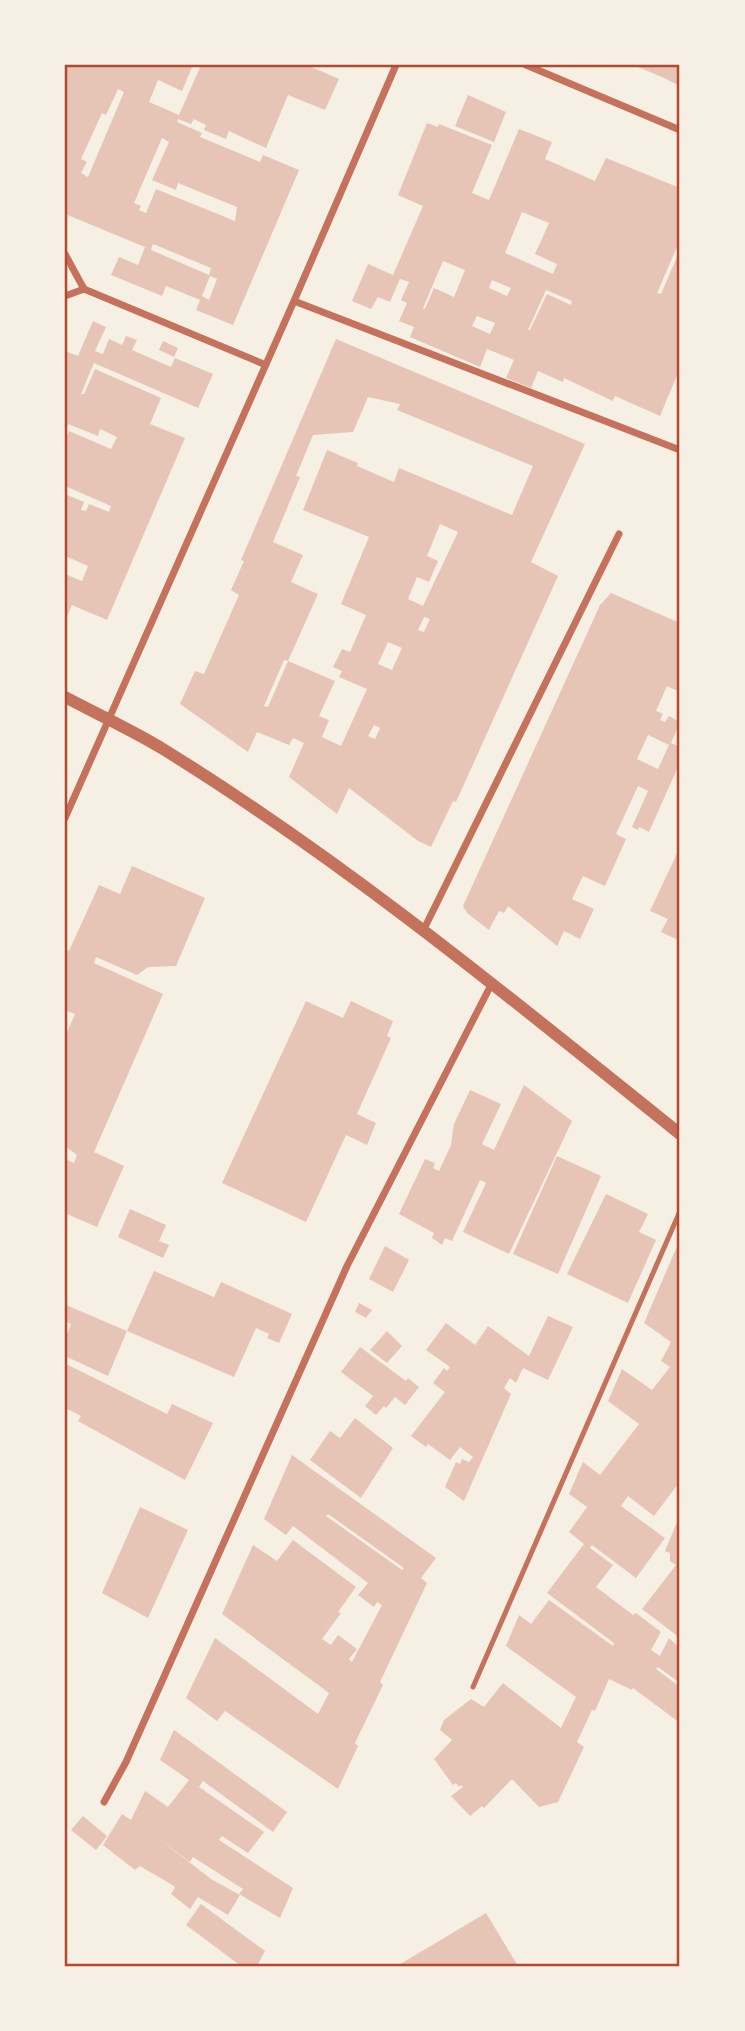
<svg xmlns="http://www.w3.org/2000/svg" width="745" height="2031" font-family="Lato,sans-serif">
<style>
.building{fill:#e6c5b7;fill-rule:evenodd}
.lines{fill:none;stroke-linecap:round;stroke-linejoin:round}
.service{stroke:#c5725c;stroke-width:5}
.minor{stroke:#c5725c;stroke-width:7}
.tertiary{stroke:#c5725c;stroke-width:12}
.neatline{fill:none;stroke:#b5482f;stroke-width:2.5}
</style>
<rect width="100%" height="100%" fill="#f6efe4"/>
<path class="building" d="M 67,65 L 193,65 L 182,91 L 158,80 L 149,102 L 179,115 L 201,65 L 307,65 L 339,79 L 325,110 L 288,95 L 266,148 L 229,131 L 226,139 L 204,130 L 206,125 L 194,119 L 191,124 L 178,119 L 177,122 L 202,133 L 200,137 L 260,162 L 263,155 L 299,170 L 233,325 L 196,310 L 200,300 L 166,286 L 162,296 L 111,275 L 119,257 L 138,265 L 145,247 L 65,214 L 65,67 ZM 118,89 L 124,92 L 88,177 L 81,173 L 87,162 L 81,159 L 102,113 L 106,115 ZM 162,138 L 169,142 L 152,180 L 176,190 L 178,183 L 237,207 L 235,221 L 156,189 L 146,213 L 139,210 L 141,206 L 134,203 ZM 153,244 L 211,268 L 209,275 L 151,250 ZM 210,276 L 217,279 L 209,300 L 202,296 Z
M 633,65 L 680,65 L 680,86 L 662,77 Z
M 468,95 L 506,112 L 494,142 L 455,126 Z
M 427,123 L 438,127 L 439,124 L 492,145 L 472,193 L 489,200 L 519,129 L 552,142 L 545,159 L 595,181 L 606,158 L 680,188 L 680,240 L 657,293 L 661,294 L 680,250 L 680,368 L 660,416 L 615,396 L 613,401 L 564,378 L 563,382 L 538,371 L 531,388 L 506,378 L 514,360 L 487,349 L 480,367 L 410,337 L 414,327 L 399,321 L 407,303 L 401,300 L 409,282 L 400,279 L 390,302 L 378,297 L 371,309 L 352,301 L 368,264 L 393,275 L 423,206 L 398,195 ZM 522,212 L 549,223 L 535,254 L 557,264 L 553,274 L 505,253 ZM 443,261 L 465,270 L 454,297 L 434,288 L 425,309 L 423,308 ZM 492,280 L 511,288 L 507,296 L 489,288 ZM 546,290 L 572,301 L 571,305 L 547,294 L 530,330 L 528,330 ZM 477,316 L 495,323 L 490,334 L 472,326 Z
M 93,321 L 106,327 L 95,351 L 103,354 L 109,339 L 122,345 L 126,336 L 137,340 L 132,350 L 171,367 L 175,358 L 213,374 L 198,408 L 94,363 L 81,394 L 84,394 L 95,369 L 161,398 L 150,424 L 185,438 L 107,620 L 72,605 L 65,621 L 65,574 L 82,581 L 88,566 L 65,556 L 65,494 L 84,502 L 81,510 L 86,511 L 89,504 L 109,512 L 111,506 L 65,486 L 65,440 L 69,431 L 111,449 L 117,437 L 100,429 L 98,436 L 68,424 L 65,432 L 65,351 L 78,356 Z
M 336,339 L 585,444 L 531,562 L 558,576 L 456,802 L 453,801 L 431,847 L 418,841 L 349,788 L 337,814 L 289,777 L 304,743 L 293,738 L 289,745 L 257,732 L 248,752 L 180,704 L 195,671 L 204,674 L 239,595 L 231,590 L 244,561 L 241,560 ZM 368,397 L 400,404 L 397,410 L 533,466 L 512,515 L 399,468 L 394,482 L 357,466 L 358,463 L 327,450 L 303,510 L 369,537 L 341,604 L 366,615 L 350,652 L 342,649 L 333,667 L 342,671 L 339,677 L 367,689 L 341,746 L 322,737 L 329,720 L 319,716 L 335,681 L 288,661 L 268,707 L 264,706 L 284,660 L 288,661 L 318,594 L 291,582 L 303,555 L 273,542 L 300,477 L 296,476 L 313,435 L 353,432 ZM 440,524 L 458,532 L 423,606 L 408,599 L 417,577 L 429,582 L 438,561 L 427,556 ZM 424,617 L 430,619 L 424,632 L 418,630 ZM 388,642 L 402,648 L 392,670 L 378,664 ZM 374,725 L 380,728 L 375,739 L 368,736 Z
M 163,341 L 178,348 L 174,357 L 159,350 Z
M 611,593 L 680,623 L 680,692 L 667,686 L 656,711 L 663,714 L 660,720 L 665,722 L 669,716 L 680,722 L 680,728 L 678,727 L 671,743 L 680,747 L 680,770 L 677,769 L 649,832 L 639,827 L 638,830 L 632,827 L 648,791 L 638,786 L 616,834 L 626,839 L 605,886 L 583,876 L 572,899 L 594,909 L 580,939 L 564,931 L 557,946 L 508,906 L 504,913 L 499,911 L 489,930 L 467,913 L 463,906 L 600,605 ZM 648,735 L 669,745 L 658,769 L 637,759 Z
M 680,847 L 680,941 L 661,932 L 668,919 L 650,911 Z
M 132,866 L 205,898 L 176,966 L 148,967 L 137,975 L 96,957 L 94,963 L 163,994 L 94,1152 L 124,1166 L 97,1227 L 67,1214 L 65,1219 L 65,1159 L 74,1163 L 77,1155 L 65,1146 L 65,1037 L 75,1014 L 65,1010 L 65,949 L 69,951 L 99,885 L 120,894 Z
M 306,1001 L 343,1018 L 351,1001 L 393,1021 L 387,1036 L 391,1038 L 357,1114 L 376,1123 L 367,1145 L 346,1135 L 306,1222 L 222,1183 Z
M 524,1085 L 572,1121 L 509,1254 L 463,1232 L 486,1183 L 480,1180 L 452,1241 L 445,1238 L 442,1245 L 432,1238 L 434,1233 L 399,1214 L 425,1159 L 435,1163 L 433,1168 L 439,1171 L 451,1145 L 454,1124 L 470,1090 L 501,1104 L 482,1144 L 494,1150 Z
M 557,1156 L 601,1176 L 558,1274 L 513,1254 Z
M 606,1194 L 648,1214 L 639,1232 L 656,1240 L 628,1303 L 567,1274 Z
M 130,1209 L 166,1225 L 159,1241 L 169,1245 L 163,1258 L 118,1237 Z
M 678,1244 L 680,1245 L 680,1486 L 678,1484 L 654,1516 L 628,1496 L 621,1506 L 665,1538 L 636,1578 L 592,1545 L 590,1548 L 613,1565 L 596,1587 L 633,1615 L 636,1613 L 661,1632 L 651,1650 L 660,1656 L 669,1638 L 680,1648 L 680,1683 L 658,1667 L 656,1669 L 680,1687 L 680,1723 L 633,1688 L 632,1690 L 609,1679 L 595,1711 L 592,1710 L 577,1742 L 584,1747 L 558,1802 L 539,1807 L 512,1779 L 484,1808 L 482,1806 L 470,1816 L 451,1796 L 463,1787 L 461,1785 L 459,1787 L 456,1783 L 453,1785 L 434,1759 L 452,1740 L 440,1730 L 444,1720 L 471,1699 L 484,1707 L 503,1683 L 561,1728 L 576,1697 L 506,1646 L 519,1615 L 531,1624 L 549,1600 L 613,1646 L 614,1643 L 547,1593 L 584,1544 L 569,1532 L 587,1507 L 569,1494 L 583,1462 L 600,1475 L 639,1424 L 608,1401 L 622,1369 L 652,1390 L 670,1367 L 661,1361 L 671,1342 L 644,1323 Z
M 385,1246 L 409,1260 L 393,1292 L 369,1279 Z
M 154,1271 L 214,1297 L 221,1282 L 292,1314 L 279,1343 L 267,1338 L 269,1334 L 256,1328 L 234,1377 L 127,1331 Z
M 359,1303 L 372,1310 L 366,1318 L 355,1312 Z
M 66,1305 L 127,1331 L 108,1376 L 65,1356 L 65,1339 L 71,1324 L 65,1321 Z
M 548,1316 L 573,1327 L 548,1380 L 523,1368 L 516,1383 L 510,1378 L 504,1388 L 511,1394 L 464,1501 L 445,1487 L 456,1462 L 460,1464 L 462,1459 L 469,1462 L 473,1457 L 460,1447 L 450,1460 L 428,1444 L 426,1447 L 411,1436 L 445,1392 L 433,1383 L 444,1368 L 447,1371 L 450,1367 L 426,1350 L 446,1323 L 475,1345 L 488,1326 L 529,1356 Z
M 387,1331 L 402,1346 L 387,1363 L 370,1350 Z
M 360,1347 L 406,1381 L 408,1378 L 419,1387 L 405,1405 L 395,1397 L 386,1408 L 384,1406 L 376,1415 L 365,1406 L 373,1396 L 341,1372 Z
M 66,1364 L 167,1414 L 172,1404 L 213,1423 L 185,1480 L 78,1421 L 81,1416 L 65,1408 Z
M 355,1418 L 393,1448 L 361,1498 L 310,1460 L 330,1431 L 340,1438 Z
M 292,1455 L 436,1558 L 421,1578 L 427,1583 L 380,1682 L 383,1685 L 355,1743 L 358,1746 L 338,1789 L 225,1711 L 217,1721 L 186,1698 L 215,1638 L 318,1714 L 329,1693 L 222,1614 L 253,1545 L 277,1561 L 293,1540 L 356,1587 L 338,1612 L 341,1613 L 322,1639 L 331,1645 L 338,1635 L 357,1649 L 349,1659 L 352,1662 L 382,1605 L 377,1602 L 374,1607 L 358,1595 L 368,1583 L 293,1526 L 286,1535 L 264,1519 ZM 328,1514 L 404,1568 L 402,1570 L 326,1516 Z
M 140,1507 L 188,1530 L 148,1618 L 102,1593 Z
M 680,1515 L 680,1638 L 642,1609 L 676,1565 L 670,1561 L 670,1553 L 665,1551 Z
M 174,1730 L 287,1812 L 273,1832 L 203,1781 L 199,1787 L 264,1832 L 248,1853 L 222,1836 L 219,1840 L 293,1888 L 280,1918 L 239,1894 L 243,1889 L 193,1857 L 190,1862 L 154,1835 L 211,1879 L 240,1895 L 228,1915 L 198,1897 L 190,1909 L 171,1894 L 175,1888 L 174,1886 L 140,1866 L 135,1870 L 103,1845 L 122,1814 L 131,1820 L 145,1791 L 168,1807 L 189,1780 L 160,1760 Z
M 83,1816 L 107,1836 L 96,1850 L 71,1830 Z
M 201,1904 L 265,1951 L 257,1966 L 241,1966 L 186,1925 Z
M 486,1913 L 518,1966 L 397,1966 Z"/>
<g class="lines">
<path class="service" d="M 473,1687 L 680,1211"/>
<path class="minor" d="M 526,65 L 680,130
M 65,254 L 84,289
M 65,296 L 84,289 L 266,365
M 294,301 L 680,450
M 65,818 L 294,301 L 396,65
M 423,931 L 619,534
M 104,1802 L 126,1762 L 347,1266 L 492,983"/>
<path class="tertiary" d="M 65,697 C 97,714 132,730 163,749 C 346,862 513,1000 680,1134"/>
</g>
<rect width="745" height="2031" fill="none" stroke="#f6efe4" stroke-width="133"/>
<rect x="66" y="66" width="612" height="1899" class="neatline"/>
</svg>
